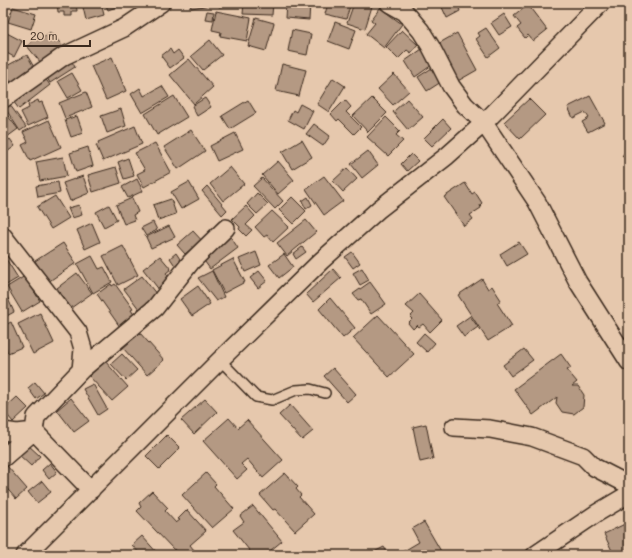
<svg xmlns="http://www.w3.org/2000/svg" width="632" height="558" font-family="Mali,sans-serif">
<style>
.building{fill:#b49983;stroke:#3b2a1e}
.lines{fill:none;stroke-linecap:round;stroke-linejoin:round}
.service-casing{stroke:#3b2a1e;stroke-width:12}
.minor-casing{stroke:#3b2a1e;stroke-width:20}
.service{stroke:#e6c8ad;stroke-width:9}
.minor{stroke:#e6c8ad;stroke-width:17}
</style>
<rect width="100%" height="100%" fill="#e6c8ad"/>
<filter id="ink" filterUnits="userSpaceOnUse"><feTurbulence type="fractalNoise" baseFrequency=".025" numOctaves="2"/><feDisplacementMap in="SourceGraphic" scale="8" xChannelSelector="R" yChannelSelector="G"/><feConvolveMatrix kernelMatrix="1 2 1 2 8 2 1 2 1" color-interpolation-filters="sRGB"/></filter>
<g filter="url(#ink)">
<path class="building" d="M 57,3 L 76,3 L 77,11 L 72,11 L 72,16 L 64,16 L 64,12 L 58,12 Z
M 82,3 L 101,3 L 104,15 L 86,20 Z
M 105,3 L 123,3 L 124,4 L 108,10 Z
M 190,3 L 242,3 L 242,4 L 219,7 L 219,4 L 191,8 Z
M 244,3 L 273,3 L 272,15 L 243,14 Z
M 286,3 L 310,3 L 309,20 L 285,18 Z
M 324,3 L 351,3 L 346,19 L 325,14 L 327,7 L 323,6 Z
M 354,3 L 373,3 L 365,29 L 347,23 Z
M 440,3 L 457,3 L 460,11 L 447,18 Z
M 528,5 L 547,30 L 533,41 L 528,35 L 525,38 L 517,28 L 521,25 L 514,16 Z
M 13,7 L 36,14 L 31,29 L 8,22 Z
M 380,8 L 402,24 L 384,48 L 366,34 L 375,23 L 371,20 Z
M 207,11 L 214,12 L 213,20 L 205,19 Z
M 216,11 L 251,18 L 247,41 L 220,36 L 221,32 L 212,30 Z
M 504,14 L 512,27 L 499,35 L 491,23 Z
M 256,18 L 274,23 L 266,51 L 248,46 Z
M 335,22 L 356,30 L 349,49 L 328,41 Z
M 486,28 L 500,48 L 488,57 L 476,39 L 480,36 L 478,33 Z
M 292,30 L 311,34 L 307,55 L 288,51 Z
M 402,30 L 418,45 L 411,53 L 407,50 L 398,59 L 386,47 Z
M 3,31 L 22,41 L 14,57 L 3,51 Z
M 50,32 L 62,45 L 41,63 L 27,46 L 38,36 L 41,40 Z
M 457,33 L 477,70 L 456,82 L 436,45 Z
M 210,40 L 222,55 L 203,70 L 191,56 Z
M 170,49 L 173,54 L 178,50 L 184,58 L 170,68 L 161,56 Z
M 422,49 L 432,65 L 415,77 L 405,61 Z
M 27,55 L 35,69 L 11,83 L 3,68 Z
M 112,57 L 126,91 L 106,100 L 91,66 Z
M 189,59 L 213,87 L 194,104 L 170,75 Z
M 71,60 L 75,67 L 50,83 L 46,76 Z
M 282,64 L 306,70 L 299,96 L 276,91 Z
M 432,68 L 441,82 L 427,91 L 418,77 Z
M 72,73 L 82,90 L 68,98 L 58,81 Z
M 394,74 L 409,91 L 393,105 L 378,89 Z
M 44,77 L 50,85 L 19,109 L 13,101 Z
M 333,78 L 345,86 L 329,112 L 317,104 Z
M 162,86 L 169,97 L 142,113 L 131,94 L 140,88 L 144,96 Z
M 86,92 L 92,107 L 65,118 L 59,103 Z
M 174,96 L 187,117 L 157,135 L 145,114 Z
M 590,96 L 605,123 L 588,132 L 582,122 L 589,118 L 585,112 L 573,118 L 568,107 Z
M 205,98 L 211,107 L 197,116 L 192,106 Z
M 372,98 L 387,113 L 368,132 L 353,116 Z
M 407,99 L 423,117 L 408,130 L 393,112 Z
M 529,99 L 545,115 L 520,139 L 504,122 Z
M 38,100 L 39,103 L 42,102 L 48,117 L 28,126 L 21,112 L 29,108 L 28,105 Z
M 248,100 L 256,113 L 230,129 L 222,116 Z
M 345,100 L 351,107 L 346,112 L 361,127 L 354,134 L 339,119 L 337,121 L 331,114 Z
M 300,104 L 313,111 L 304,129 L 288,120 L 293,110 L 296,112 Z
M 10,105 L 26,127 L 20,131 L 5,108 Z
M 121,109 L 126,126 L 107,133 L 101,116 Z
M 3,111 L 4,111 L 18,129 L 3,140 Z
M 77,116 L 83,133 L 71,137 L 65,120 Z
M 386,117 L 400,131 L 396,135 L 403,141 L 388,156 L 367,137 Z
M 443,119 L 451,128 L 432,146 L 424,138 Z
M 49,120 L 61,147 L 30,161 L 22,145 L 28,142 L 23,132 Z
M 314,124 L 330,136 L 323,146 L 306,134 Z
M 135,126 L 142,144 L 103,161 L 96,145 L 99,144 L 98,142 Z
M 191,130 L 205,151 L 178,169 L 164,147 Z
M 235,133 L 243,149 L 217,161 L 210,146 Z
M 10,139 L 15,146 L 3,155 L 3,144 Z
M 302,140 L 312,157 L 292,169 L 282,152 Z
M 155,143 L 171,172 L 144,187 L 137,174 L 145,170 L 135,153 Z
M 88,147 L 93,166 L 76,172 L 70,153 Z
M 629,147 L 629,162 L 622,156 Z
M 368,151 L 378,165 L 362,178 L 351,164 Z
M 411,154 L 418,161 L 407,171 L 401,164 Z
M 63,157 L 67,176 L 40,181 L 36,162 Z
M 128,158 L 134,176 L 124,179 L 118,162 Z
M 278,161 L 294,180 L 278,194 L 262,175 Z
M 116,167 L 121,183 L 93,192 L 88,175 Z
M 230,167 L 244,184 L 223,201 L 210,184 Z
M 347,168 L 357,179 L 343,192 L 333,181 Z
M 83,176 L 89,193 L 70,201 L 63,183 Z
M 324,176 L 343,201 L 324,215 L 306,189 Z
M 262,178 L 283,201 L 275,209 L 253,186 Z
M 137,179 L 143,191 L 128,198 L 122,187 Z
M 58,182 L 60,193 L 38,197 L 36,186 Z
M 189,182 L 199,199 L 181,209 L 171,192 Z
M 465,183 L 472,194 L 475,192 L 482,203 L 480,205 L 481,208 L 470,215 L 473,219 L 464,226 L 444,197 Z
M 207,186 L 227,210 L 222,215 L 202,191 Z
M 257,193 L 268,204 L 257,214 L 247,204 Z
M 55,196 L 69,218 L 51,229 L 37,207 Z
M 292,197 L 306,211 L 293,224 L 279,210 Z
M 308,197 L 312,205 L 306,209 L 302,201 Z
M 132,198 L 138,212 L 133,215 L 135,220 L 124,224 L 116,205 Z
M 171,199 L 176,214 L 158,220 L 153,205 Z
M 79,205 L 82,215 L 72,218 L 68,208 Z
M 109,205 L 117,220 L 104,227 L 96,212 Z
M 246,206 L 255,216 L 246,225 L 252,230 L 246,236 L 239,229 L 240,227 L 232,219 Z
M 272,211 L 289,227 L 273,242 L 267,235 L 264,237 L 255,227 Z
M 306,220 L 316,232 L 287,256 L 277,243 Z
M 153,222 L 157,230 L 146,236 L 141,228 Z
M 92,223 L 100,242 L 85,249 L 77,230 Z
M 169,226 L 175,237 L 151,248 L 146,237 Z
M 193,231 L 205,244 L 196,251 L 193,248 L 185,254 L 177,245 Z
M 230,236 L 238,248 L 210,269 L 202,258 Z
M 519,242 L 527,254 L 507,266 L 500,254 Z
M 63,243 L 76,263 L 48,282 L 35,261 Z
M 123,246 L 138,275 L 118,285 L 103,256 Z
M 302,247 L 306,252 L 296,259 L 293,254 Z
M 256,252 L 261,265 L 245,272 L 239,259 Z
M 352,252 L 360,263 L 353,268 L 345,257 Z
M 176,253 L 182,262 L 176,267 L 170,258 Z
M 284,254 L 293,267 L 279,278 L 269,265 Z
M 92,256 L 99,269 L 104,267 L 112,282 L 93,293 L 77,264 Z
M 160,256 L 171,269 L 166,273 L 172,281 L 160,291 L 143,269 Z
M 6,259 L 18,278 L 3,287 L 3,261 Z
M 233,259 L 245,282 L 224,293 L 212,270 Z
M 362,268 L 369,280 L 360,285 L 353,273 Z
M 333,269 L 341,278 L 313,302 L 306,294 Z
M 212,271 L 224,297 L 216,301 L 198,278 Z
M 259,271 L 267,281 L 258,288 L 250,278 Z
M 77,273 L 92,293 L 71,308 L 57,288 Z
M 25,276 L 40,301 L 22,312 L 7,287 Z
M 142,276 L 157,295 L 139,309 L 124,289 Z
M 482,279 L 488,289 L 492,286 L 501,300 L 497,303 L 512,326 L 488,341 L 458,295 Z
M 370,282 L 386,304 L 371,314 L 361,299 L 358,300 L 353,294 Z
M 111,284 L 112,286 L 115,284 L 133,309 L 131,310 L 135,316 L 120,327 L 97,294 Z
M 198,286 L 210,304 L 192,316 L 180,299 Z
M 5,292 L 14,312 L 3,318 L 3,293 Z
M 419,294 L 442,320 L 430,332 L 423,324 L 419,327 L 417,325 L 413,329 L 408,323 L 412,319 L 410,317 L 414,313 L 406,306 Z
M 330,298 L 355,328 L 343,338 L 319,309 Z
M 40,313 L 54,343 L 33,354 L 18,324 Z
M 378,315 L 414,354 L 389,377 L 353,338 Z
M 470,316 L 478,327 L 464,337 L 456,326 Z
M 11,322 L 22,347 L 8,353 L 3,340 L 3,326 Z
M 140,333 L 164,360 L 147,375 L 123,348 Z
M 424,333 L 435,343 L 427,352 L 416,342 Z
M 524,349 L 533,360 L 511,376 L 503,365 Z
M 122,354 L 137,370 L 126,380 L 111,364 Z
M 561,354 L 571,368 L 567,370 L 577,382 L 572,386 L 578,386 L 584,395 L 583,407 L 574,414 L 562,412 L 556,403 L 557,397 L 533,415 L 514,389 Z
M 105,361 L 128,387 L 112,401 L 89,376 Z
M 333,368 L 356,394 L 347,402 L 324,376 Z
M 35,382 L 44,393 L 36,399 L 28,388 Z
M 93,384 L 107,409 L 98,415 L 83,389 Z
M 17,397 L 28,408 L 13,422 L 3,410 Z
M 71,398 L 89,421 L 74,432 L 57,410 Z
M 205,399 L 217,412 L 194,434 L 181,420 Z
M 290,405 L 313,431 L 302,440 L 279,415 Z
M 229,418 L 238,428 L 247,420 L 283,460 L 263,478 L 247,459 L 241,464 L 247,470 L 237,479 L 203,441 Z
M 426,424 L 433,459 L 420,462 L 413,427 Z
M 167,435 L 180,448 L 159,469 L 146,456 Z
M 27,444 L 40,456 L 31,466 L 18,454 Z
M 50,463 L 57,472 L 49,479 L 42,470 Z
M 7,466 L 27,489 L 16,499 L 3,484 L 3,470 Z
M 206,473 L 216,484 L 214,486 L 234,509 L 212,528 L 182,495 Z
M 285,473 L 298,487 L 296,489 L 301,495 L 299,497 L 314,514 L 295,531 L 275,509 L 273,510 L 260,495 Z
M 42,481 L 51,492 L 37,503 L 28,492 Z
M 152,491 L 168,508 L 165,511 L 176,523 L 180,520 L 178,519 L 187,510 L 206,531 L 190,545 L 194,550 L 189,555 L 181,555 L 175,549 L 174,550 L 137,511 L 141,507 L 139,503 Z
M 253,506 L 282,541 L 265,555 L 253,555 L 233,530 L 244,522 L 240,516 Z
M 424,522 L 442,553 L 437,555 L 427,555 L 423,549 L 413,555 L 397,555 L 419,542 L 412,529 Z
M 629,522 L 629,555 L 614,555 L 604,534 Z
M 142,536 L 159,555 L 141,555 L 132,545 Z
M 384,547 L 389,555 L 373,555 L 372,553 Z"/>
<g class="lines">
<defs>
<path id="service" d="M 220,360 L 256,397 L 272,400 L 296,390 L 310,389 L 325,393"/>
<path id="minor" d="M 389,3 L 405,12 L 421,31 L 431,47 L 451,86 L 465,105 L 484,123 L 537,202 L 578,282 L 629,362
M 3,99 L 64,56 L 124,28 L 161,3
M 3,236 L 78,332 L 83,349 L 81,370 L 36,417 L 34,431 L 91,490
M 81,370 L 155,308 L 191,262 L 226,228
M 454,427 L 490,429 L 532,437 L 583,456 L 594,467 L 629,485
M 3,431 L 17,433 L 34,431
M 3,458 L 34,431
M 25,555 L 220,360 L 321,261 L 379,209 L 447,156 L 484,123 L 601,3
M 535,555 L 597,513 L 629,494"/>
</defs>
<use href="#service" class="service-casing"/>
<use href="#minor" class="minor-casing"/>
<use href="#service" class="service"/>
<use href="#minor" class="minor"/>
</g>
</g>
<rect width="632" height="558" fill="none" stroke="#e6c8ad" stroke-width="16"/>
<rect x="8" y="8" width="616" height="542" fill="none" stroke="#3b2a1e" stroke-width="1.5" filter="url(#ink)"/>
<path d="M24 40v6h66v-6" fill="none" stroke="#3b2a1e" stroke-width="2"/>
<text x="30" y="40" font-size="12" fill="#3b2a1e" stroke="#e6c8ad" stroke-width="3" paint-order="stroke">20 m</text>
</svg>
